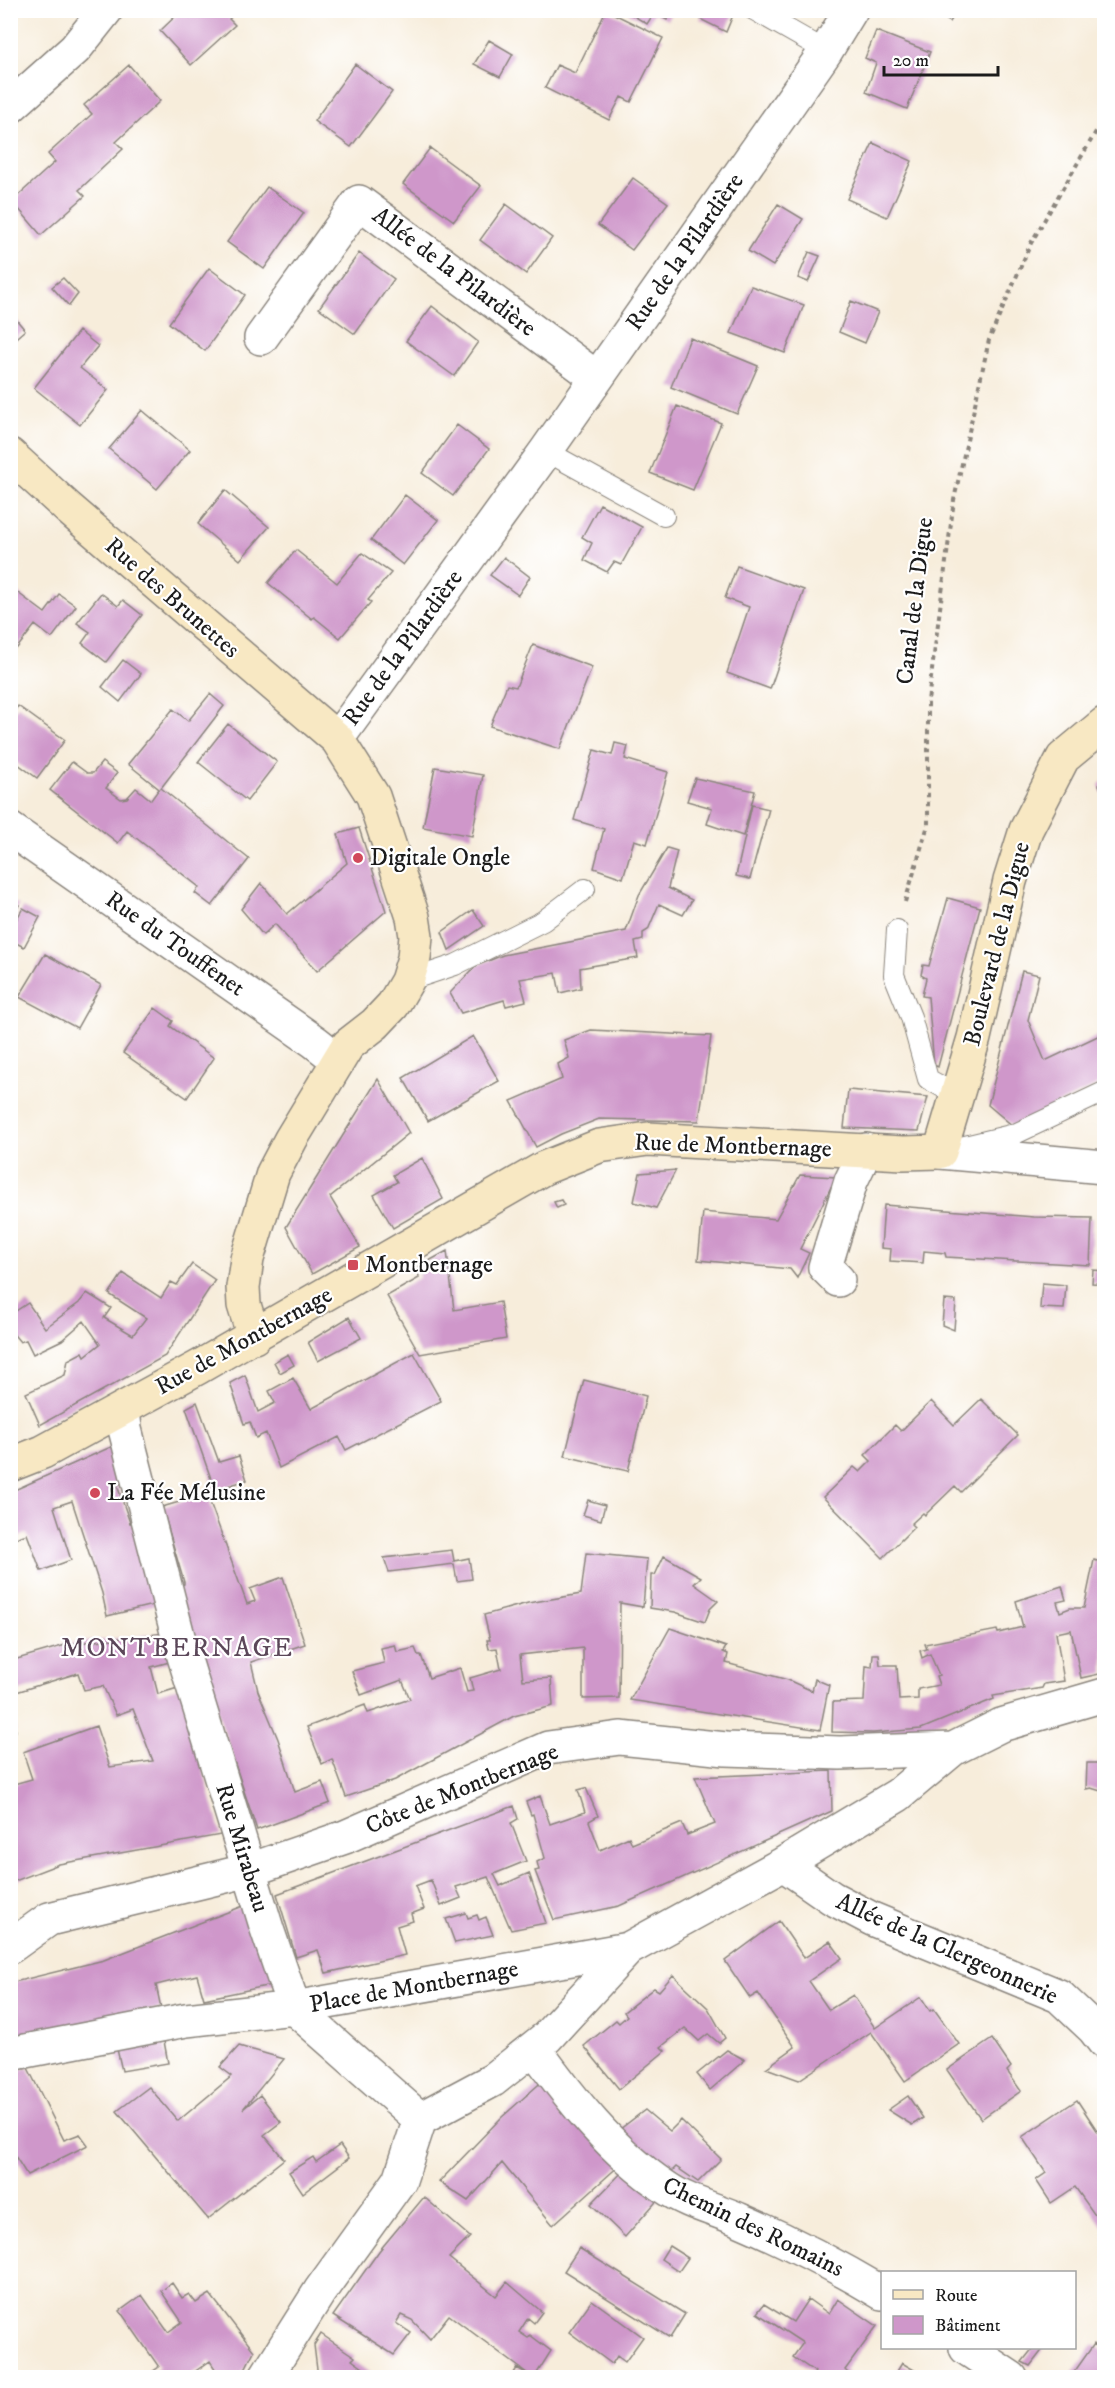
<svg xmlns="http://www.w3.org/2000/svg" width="1115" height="2388" font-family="'IM FELL DW Pica',serif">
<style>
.building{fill:#cf97ca}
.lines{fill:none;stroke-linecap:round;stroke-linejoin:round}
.lane-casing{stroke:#8a847c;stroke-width:22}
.street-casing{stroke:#8a847c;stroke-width:36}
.secondary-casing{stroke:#8a847c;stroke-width:36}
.path{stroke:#8a847c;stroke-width:4;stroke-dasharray:4.5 4.5;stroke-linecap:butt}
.lane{stroke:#fff;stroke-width:20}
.street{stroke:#fff;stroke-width:33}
.secondary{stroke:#f8e8c3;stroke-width:33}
.poi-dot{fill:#d1495b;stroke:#fff;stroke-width:2}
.labels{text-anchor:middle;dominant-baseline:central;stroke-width:4.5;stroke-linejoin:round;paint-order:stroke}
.street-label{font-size:24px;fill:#1c1c1c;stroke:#fff}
.poi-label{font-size:24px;fill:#1c1c1c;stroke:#fff;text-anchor:start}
.quarter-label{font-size:27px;letter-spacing:1.5px;fill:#5b4759;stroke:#fff}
</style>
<rect width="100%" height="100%" fill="#fff"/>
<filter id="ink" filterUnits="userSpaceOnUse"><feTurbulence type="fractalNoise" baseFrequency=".0167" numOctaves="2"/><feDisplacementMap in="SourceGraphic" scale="12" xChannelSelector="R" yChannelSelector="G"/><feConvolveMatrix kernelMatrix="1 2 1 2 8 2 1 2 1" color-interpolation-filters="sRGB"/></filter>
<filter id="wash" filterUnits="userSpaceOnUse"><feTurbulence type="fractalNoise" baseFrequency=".008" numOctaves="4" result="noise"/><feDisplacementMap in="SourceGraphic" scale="24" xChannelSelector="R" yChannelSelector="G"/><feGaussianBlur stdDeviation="1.35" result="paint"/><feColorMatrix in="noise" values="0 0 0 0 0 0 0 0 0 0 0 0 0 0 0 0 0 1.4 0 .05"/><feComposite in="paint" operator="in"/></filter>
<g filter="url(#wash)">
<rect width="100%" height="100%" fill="#f7eddb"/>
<g id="blocks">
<path class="building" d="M 182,10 L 238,10 L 229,19 L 235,25 L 191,65 L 160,31 Z
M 606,10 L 663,38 L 631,102 L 621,97 L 609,120 L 545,88 L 557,65 L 575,73 Z
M 624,10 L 673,10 L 667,20 L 654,13 L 647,24 Z
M 705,10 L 724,10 L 733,15 L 726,32 L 700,19 Z
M 931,10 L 958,10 L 950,22 Z
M 876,31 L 930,52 L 907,109 L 866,92 L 876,63 L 865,58 Z
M 489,40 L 513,54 L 500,77 L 474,64 Z
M 355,64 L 392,92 L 351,147 L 314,121 Z
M 129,65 L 160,101 L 116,142 L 123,149 L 79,190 L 85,196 L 41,235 L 12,201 L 55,162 L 48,154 L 92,114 L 84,105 Z
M 873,143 L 912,161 L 887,217 L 847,199 Z
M 430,148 L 481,186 L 454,221 L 403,184 Z
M 633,178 L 668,203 L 632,250 L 598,225 Z
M 267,187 L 304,213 L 264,269 L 227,242 Z
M 506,204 L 552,238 L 526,274 L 480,240 Z
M 778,204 L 803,219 L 773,266 L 748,251 Z
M 809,252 L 820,256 L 808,282 L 798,278 Z
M 359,253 L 394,279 L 355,334 L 319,308 Z
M 209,268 L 245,295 L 205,351 L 169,323 Z
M 63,278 L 78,294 L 69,306 L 52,287 Z
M 751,286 L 804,305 L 785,353 L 731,333 Z
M 851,301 L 878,312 L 865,343 L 839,332 Z
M 432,306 L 478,342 L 454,376 L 406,341 Z
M 10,312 L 25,330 L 10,343 Z
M 79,331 L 98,346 L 80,368 L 108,390 L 80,425 L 34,388 Z
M 690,338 L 758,366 L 737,414 L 671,387 Z
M 677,406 L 721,423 L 693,490 L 650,473 Z
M 142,410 L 190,450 L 157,489 L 109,449 Z
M 457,425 L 489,449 L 453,496 L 422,473 Z
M 225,490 L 269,527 L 240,560 L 198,524 Z
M 405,495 L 438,520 L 403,565 L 371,540 Z
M 600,504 L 642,527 L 621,565 L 614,562 L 607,572 L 584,560 L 592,543 L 582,537 Z
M 296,550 L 337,583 L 362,553 L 391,573 L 368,600 L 371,602 L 340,638 L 314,617 L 312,619 L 268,583 Z
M 504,557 L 530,577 L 518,595 L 490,575 Z
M 737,566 L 804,590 L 770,689 L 727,673 L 749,607 L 725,598 Z
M 10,587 L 45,613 L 59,594 L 76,606 L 52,638 L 35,625 L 17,648 L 10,643 Z
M 101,593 L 118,606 L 123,600 L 142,615 L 106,662 L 82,643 L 90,632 L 77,623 Z
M 533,645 L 592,667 L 560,749 L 490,726 L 507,685 L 516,687 Z
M 123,660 L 141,674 L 120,702 L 102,687 Z
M 210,694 L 224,706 L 161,788 L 249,859 L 212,906 L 195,893 L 199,887 L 127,831 L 118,843 L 50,790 L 72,762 L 87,773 L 93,773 L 102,762 L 117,773 L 106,788 L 121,799 L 127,798 L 136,788 L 151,800 L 159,789 L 128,764 L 173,709 L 188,721 Z
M 18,706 L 65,740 L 37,778 L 10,758 L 10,716 Z
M 228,724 L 277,762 L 247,801 L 198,762 Z
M 615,743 L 628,746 L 625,759 L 668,772 L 647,844 L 634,840 L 623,878 L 594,868 L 604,829 L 574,820 L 594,750 L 612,755 Z
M 435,767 L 483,775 L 472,836 L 423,827 Z
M 695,778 L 755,791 L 743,836 L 707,824 L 712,808 L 687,801 Z
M 1104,780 L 1104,797 L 1099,785 Z
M 752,805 L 769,809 L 750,879 L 736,876 Z
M 359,828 L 386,911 L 317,971 L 275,924 L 263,935 L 241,909 L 261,883 L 287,914 L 347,863 L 338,834 Z
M 667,848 L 677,851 L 668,888 L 692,900 L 683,915 L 659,904 L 648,930 L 643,933 L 643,940 L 635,942 L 638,958 L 580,968 L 581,988 L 560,993 L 556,973 L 520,979 L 526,1001 L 506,1006 L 504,1000 L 461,1013 L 450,993 L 476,966 L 503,955 L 626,931 L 639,895 Z
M 948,898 L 980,907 L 938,1067 L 934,1065 L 928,997 L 922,996 L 926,978 L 921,975 L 923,965 L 929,966 Z
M 10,901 L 19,905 L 10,920 Z
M 23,908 L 40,917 L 24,947 L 10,940 L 10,931 Z
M 473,910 L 484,926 L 449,950 L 442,932 Z
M 45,954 L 101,985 L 77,1028 L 19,997 Z
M 1022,971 L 1039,975 L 1028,1020 L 1045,1061 L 1104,1033 L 1104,1082 L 1013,1126 L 988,1105 Z
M 155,1008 L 173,1021 L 170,1026 L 214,1058 L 187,1098 L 123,1053 Z
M 591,1030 L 711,1036 L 699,1121 L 599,1119 L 561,1134 L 536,1147 L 511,1101 L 562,1079 L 558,1064 L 569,1058 L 564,1040 Z
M 473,1036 L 499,1081 L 428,1121 L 403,1078 Z
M 378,1079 L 409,1133 L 330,1197 L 360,1247 L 312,1274 L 286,1227 Z
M 848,1090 L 928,1097 L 919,1131 L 844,1128 Z
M 422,1158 L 443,1199 L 393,1228 L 374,1195 L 397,1182 L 393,1175 Z
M 676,1170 L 656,1208 L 634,1202 L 640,1173 Z
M 800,1175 L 836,1177 L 800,1249 L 809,1253 L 797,1278 L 790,1269 L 698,1260 L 703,1212 L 776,1219 Z
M 561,1200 L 564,1205 L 557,1208 L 554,1202 Z
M 884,1205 L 1034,1217 L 1092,1218 L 1090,1265 L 946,1257 L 945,1253 L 924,1251 L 923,1263 L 890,1261 L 891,1249 L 881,1248 Z
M 447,1251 L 454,1310 L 500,1302 L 506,1339 L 420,1354 L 387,1296 L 419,1278 L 418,1267 Z
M 192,1264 L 215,1280 L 165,1356 L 40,1425 L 26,1393 L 65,1375 L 68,1360 L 83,1352 L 85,1356 L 100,1344 L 84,1321 L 62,1340 L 33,1354 L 26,1340 L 20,1342 L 10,1330 L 10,1315 L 28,1303 L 45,1328 L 79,1303 L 87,1293 L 111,1308 L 104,1318 L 133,1335 L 146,1318 L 109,1294 L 123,1273 L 161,1298 L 171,1282 L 177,1285 Z
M 1093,1270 L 1104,1271 L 1104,1284 L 1092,1283 Z
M 1042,1283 L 1066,1285 L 1064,1309 L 1040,1308 Z
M 944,1300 L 956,1301 L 954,1330 L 942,1325 Z
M 349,1317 L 361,1338 L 318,1361 L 308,1342 Z
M 414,1353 L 441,1401 L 346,1450 L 339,1437 L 279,1468 L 266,1433 L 256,1438 L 250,1422 L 244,1424 L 230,1383 L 245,1375 L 258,1412 L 275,1403 L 269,1391 L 293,1378 L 311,1409 Z
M 288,1354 L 294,1365 L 280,1373 L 274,1362 Z
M 584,1380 L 646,1396 L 628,1471 L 565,1456 Z
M 981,1399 L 1018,1435 L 961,1492 L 955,1486 L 925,1515 L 923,1513 L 911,1524 L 914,1527 L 883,1558 L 823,1497 L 854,1467 L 860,1472 L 871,1461 L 865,1455 L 895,1425 L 901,1431 L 931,1401 L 954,1425 Z
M 197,1402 L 219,1462 L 239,1456 L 247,1480 L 215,1490 L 186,1408 Z
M 113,1446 L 123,1482 L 117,1485 L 130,1523 L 134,1522 L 157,1604 L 107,1616 L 102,1593 L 72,1501 L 54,1507 L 71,1560 L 41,1571 L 27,1534 L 10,1540 L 10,1492 Z
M 207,1494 L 247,1604 L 255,1601 L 250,1589 L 283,1577 L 305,1644 L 251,1662 L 258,1691 L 278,1739 L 295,1792 L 322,1782 L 330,1803 L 257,1830 L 176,1587 L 184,1584 L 184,1582 L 162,1507 Z
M 588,1500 L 605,1505 L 601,1520 L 583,1515 Z
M 452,1550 L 454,1561 L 469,1558 L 472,1579 L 457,1581 L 454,1564 L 389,1572 L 384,1558 Z
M 586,1553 L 647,1559 L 643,1607 L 620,1603 L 619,1698 L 583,1699 L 583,1648 L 520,1655 L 523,1680 L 551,1678 L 553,1706 L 514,1716 L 395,1780 L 346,1797 L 332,1759 L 322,1764 L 307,1727 L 365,1705 L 368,1713 L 410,1699 L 402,1680 L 361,1695 L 352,1671 L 384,1663 L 381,1648 L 395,1645 L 397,1652 L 415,1648 L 418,1655 L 421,1655 L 429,1678 L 460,1668 L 467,1692 L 473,1691 L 470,1678 L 501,1669 L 497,1648 L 489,1649 L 487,1640 L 490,1640 L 484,1615 L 528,1603 L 581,1594 Z
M 664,1556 L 701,1577 L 694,1584 L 718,1601 L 710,1609 L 705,1622 L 675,1612 L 650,1608 L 651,1575 L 655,1575 Z
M 1094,1560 L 1104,1563 L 1104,1673 L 1081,1678 L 1071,1630 L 1056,1633 L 1064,1681 L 1044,1684 L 1042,1688 L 993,1696 L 994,1699 L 921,1729 L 873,1733 L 832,1732 L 833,1702 L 864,1701 L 866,1666 L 872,1667 L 873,1654 L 879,1654 L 880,1665 L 897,1665 L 899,1700 L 918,1699 L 918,1689 L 939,1685 L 936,1676 L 939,1675 L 930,1654 L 922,1658 L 920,1651 L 927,1649 L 925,1644 L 997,1630 L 998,1633 L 1023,1627 L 1016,1601 L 1062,1586 L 1066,1600 L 1057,1602 L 1060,1612 L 1070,1608 L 1084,1608 Z
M 670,1628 L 726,1647 L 723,1652 L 728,1654 L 726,1663 L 788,1680 L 812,1691 L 815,1679 L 829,1685 L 820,1730 L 630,1700 Z
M 165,1633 L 173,1661 L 151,1667 L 158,1694 L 181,1687 L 221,1835 L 59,1864 L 10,1883 L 10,1785 L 32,1779 L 23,1752 L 96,1726 L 110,1767 L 153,1761 L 133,1709 L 116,1715 L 103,1686 L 84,1690 L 78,1673 L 10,1694 L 10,1661 L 69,1644 Z
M 11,1713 L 16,1731 L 10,1733 L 10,1714 Z
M 1087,1763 L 1104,1763 L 1104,1792 L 1091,1788 L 1086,1789 Z
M 831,1771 L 832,1811 L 619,1906 L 554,1920 L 535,1871 L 539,1870 L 537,1862 L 545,1858 L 533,1814 L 531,1815 L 526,1802 L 540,1796 L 550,1824 L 585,1812 L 578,1790 L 586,1788 L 598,1816 L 589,1821 L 600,1850 L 629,1837 L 632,1844 L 682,1823 L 687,1835 L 715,1824 L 695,1777 Z
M 514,1806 L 518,1819 L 511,1823 L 526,1861 L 494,1874 L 500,1886 L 529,1873 L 546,1923 L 511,1930 L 488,1877 L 456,1887 L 461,1898 L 441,1906 L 431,1880 L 415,1886 L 424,1909 L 411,1914 L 413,1921 L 397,1926 L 405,1955 L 326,1973 L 318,1950 L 296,1957 L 277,1894 Z
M 251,1903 L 276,1984 L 204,1999 L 197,1975 L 156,1985 L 161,2008 L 10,2039 L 10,1983 L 104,1960 Z
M 466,1913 L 468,1918 L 477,1915 L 479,1920 L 486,1917 L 493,1935 L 455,1943 L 446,1919 Z
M 779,1921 L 804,1958 L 830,1941 L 842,1958 L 809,1981 L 829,2010 L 853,1995 L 875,2028 L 921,1997 L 930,2011 L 934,2009 L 959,2044 L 905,2081 L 871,2032 L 799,2080 L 766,2068 L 795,2047 L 758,1993 L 750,1998 L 725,1961 Z
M 673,1975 L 708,2008 L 725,2038 L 719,2043 L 708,2034 L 699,2041 L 685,2028 L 661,2047 L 665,2051 L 619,2089 L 584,2046 L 616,2020 L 619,2023 L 627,2016 L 624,2012 L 654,1988 L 659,1991 Z
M 992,2039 L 1011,2067 L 1007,2071 L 1021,2091 L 981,2119 L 947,2070 Z
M 164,2041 L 168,2063 L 122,2071 L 117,2049 Z
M 239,2046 L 284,2059 L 243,2109 L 260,2095 L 281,2122 L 264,2135 L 284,2159 L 208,2219 L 117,2111 L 149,2087 L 178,2121 L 232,2076 L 220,2067 Z
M 727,2050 L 745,2060 L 710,2090 L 697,2074 Z
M 28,2068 L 64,2140 L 80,2134 L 88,2145 L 27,2175 L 10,2148 L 10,2071 Z
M 546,2078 L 622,2163 L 553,2225 L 502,2163 L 468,2201 L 439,2182 L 502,2117 Z
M 908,2096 L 923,2118 L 912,2125 L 888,2110 Z
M 1077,2100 L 1104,2141 L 1104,2228 L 1075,2187 L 1051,2203 L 1036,2180 L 1046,2173 L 1022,2137 Z
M 645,2110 L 670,2131 L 681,2120 L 721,2159 L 698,2182 L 676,2167 L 666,2177 L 611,2136 Z
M 340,2145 L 349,2158 L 303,2193 L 289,2172 L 313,2157 L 316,2162 Z
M 629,2165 L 662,2195 L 625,2237 L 591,2204 Z
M 424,2197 L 470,2237 L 449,2258 L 496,2296 L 507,2282 L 542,2312 L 534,2323 L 528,2318 L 519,2332 L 528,2338 L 530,2335 L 551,2351 L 534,2378 L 511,2378 L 517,2368 L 531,2376 L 449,2315 L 430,2339 L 412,2320 L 401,2315 L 396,2323 L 411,2333 L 394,2355 L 333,2316 L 379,2251 Z
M 669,2246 L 688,2258 L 679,2271 L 661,2259 Z
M 579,2248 L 685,2314 L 670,2338 L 564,2271 Z
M 172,2283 L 182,2298 L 189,2294 L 196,2303 L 210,2294 L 254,2351 L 244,2371 L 238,2378 L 221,2378 L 210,2361 L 190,2375 L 192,2378 L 143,2378 L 159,2367 L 120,2311 L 142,2295 L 168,2332 L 182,2322 L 161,2291 Z
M 808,2299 L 829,2314 L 838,2299 L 877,2326 L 845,2370 L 848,2373 L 845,2378 L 811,2378 L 815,2372 L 793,2357 L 803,2343 L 757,2313 L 764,2304 L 793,2322 Z
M 592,2300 L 643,2337 L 625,2362 L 617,2356 L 612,2364 L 569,2332 Z
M 321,2334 L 355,2357 L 352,2360 L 377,2378 L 318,2378 L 314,2345 Z
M 1094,2344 L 1104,2352 L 1104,2378 L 1070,2378 Z
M 1033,2348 L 1044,2348 L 1030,2366 L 1022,2362 Z
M 902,2363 L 916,2371 L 913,2378 L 893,2378 Z"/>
</g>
</g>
<g filter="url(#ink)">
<use href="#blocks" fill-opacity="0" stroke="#8a847c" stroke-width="1.5"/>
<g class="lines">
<defs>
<path id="lane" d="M 754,10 L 826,51
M 546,451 L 664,516
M 897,930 L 894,975 L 911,1017 L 928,1079 L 958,1096
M 407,981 L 455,965 L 543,921 L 585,889
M 965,1146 L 1015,1134 L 1104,1092"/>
<path id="street" d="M 10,107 L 75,49 L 106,10
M 261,338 L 359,202 L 597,378
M 337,739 L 546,451 L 826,51 L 851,10
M 10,829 L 315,1042 L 338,1060
M 940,1152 L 1104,1167
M 838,1280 L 825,1267 L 851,1181 L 866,1150
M 123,1409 L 125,1429 L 179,1640 L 267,1929 L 294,2008
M 783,1864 L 832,1898 L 872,1919 L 1059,1996 L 1094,2029 L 1104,2042
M 10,1947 L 49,1919 L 250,1870 L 345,1837 L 548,1748 L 620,1738 L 726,1749 L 840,1753 L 953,1749 L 1001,1725 L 1104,1695
M 294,2008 L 420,2119
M 534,2048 C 571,2099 612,2152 665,2187 C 688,2203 715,2209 740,2220 C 789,2241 837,2266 882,2293
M 10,2054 L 186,2020 L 294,2008 L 628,1949
M 966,2348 L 1011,2378
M 265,2378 L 320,2291 L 400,2180 L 420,2119 L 493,2080 L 547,2037 L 628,1949 L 783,1864 L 898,1795 L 953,1749"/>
<path id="secondary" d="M 10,455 L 68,508 L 337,739 L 373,796 L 413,917 L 416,936 L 414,958 L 407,981 L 393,1005 L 375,1024 L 348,1045 L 291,1139 L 273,1173 L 247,1259 L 243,1287 L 244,1305 L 254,1337
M 10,1465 L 43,1452 L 199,1367 L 544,1168 L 599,1146 L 648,1139 L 903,1153 L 940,1152 L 974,1038 L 1010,881 L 1026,830 L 1063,758 L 1104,724"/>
</defs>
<use href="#lane" class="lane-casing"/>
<use href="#street" class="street-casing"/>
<use href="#secondary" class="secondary-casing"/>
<path class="path" d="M 905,902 L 928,825 L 928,701 L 954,500 L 989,340 L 1031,243 L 1104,118"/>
<use href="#lane" class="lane"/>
<use href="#street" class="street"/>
<use href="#secondary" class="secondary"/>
</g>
</g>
<g class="poi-dot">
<circle cx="358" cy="858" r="6"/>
<rect x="347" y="1259" width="12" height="12" rx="3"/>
<circle cx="95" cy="1493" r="6"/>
</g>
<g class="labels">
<g class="street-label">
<text transform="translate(685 252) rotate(-55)">Rue de la Pilardière</text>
<text transform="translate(454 272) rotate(37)">Allée de la Pilardière</text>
<text transform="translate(172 598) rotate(41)">Rue des Brunettes</text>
<text transform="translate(915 601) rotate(-83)">Canal de la Digue</text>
<text transform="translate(403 648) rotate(-54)">Rue de la Pilardière</text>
<text transform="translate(175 944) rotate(35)">Rue du Touffenet</text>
<text transform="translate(997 944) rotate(-76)">Boulevard de la Digue</text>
<text transform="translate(733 1146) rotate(2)">Rue de Montbernage</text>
<text transform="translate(244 1341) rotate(-29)">Rue de Montbernage</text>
<text transform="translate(462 1789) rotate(-22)">Côte de Montbernage</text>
<text transform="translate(242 1848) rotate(73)">Rue Mirabeau</text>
<text transform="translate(947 1949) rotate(24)">Allée de la Clergeonnerie</text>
<text transform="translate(414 1987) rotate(-10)">Place de Montbernage</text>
<text transform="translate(753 2227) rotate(26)">Chemin des Romains</text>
</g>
<g class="poi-label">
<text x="370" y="858">Digitale Ongle</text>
<text x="365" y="1265">Montbernage</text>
<text x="107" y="1493">La Fée Mélusine</text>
</g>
<g class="quarter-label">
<text x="177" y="1648">MONTBERNAGE</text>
</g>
</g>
<rect width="1115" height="2388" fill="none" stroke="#fff" stroke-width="36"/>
<rect x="881" y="2271" width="195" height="78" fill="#ffffff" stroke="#a4a4a4" stroke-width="1.5"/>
<rect x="893" y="2290" width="30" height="9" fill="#f8e8c3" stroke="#a4a4a4" stroke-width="1.5"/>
<text x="935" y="2301" font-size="18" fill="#1c1c1c">Route</text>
<rect x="893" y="2316" width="30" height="18" fill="#cf97ca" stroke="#a4a4a4" stroke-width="1.5"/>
<text x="935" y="2331" font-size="18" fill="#1c1c1c">Bâtiment</text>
<path d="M884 66v9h114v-9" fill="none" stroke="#1c1c1c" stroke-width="3"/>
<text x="893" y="66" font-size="18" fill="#1c1c1c" stroke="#ffffff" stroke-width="4.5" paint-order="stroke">20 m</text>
</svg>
